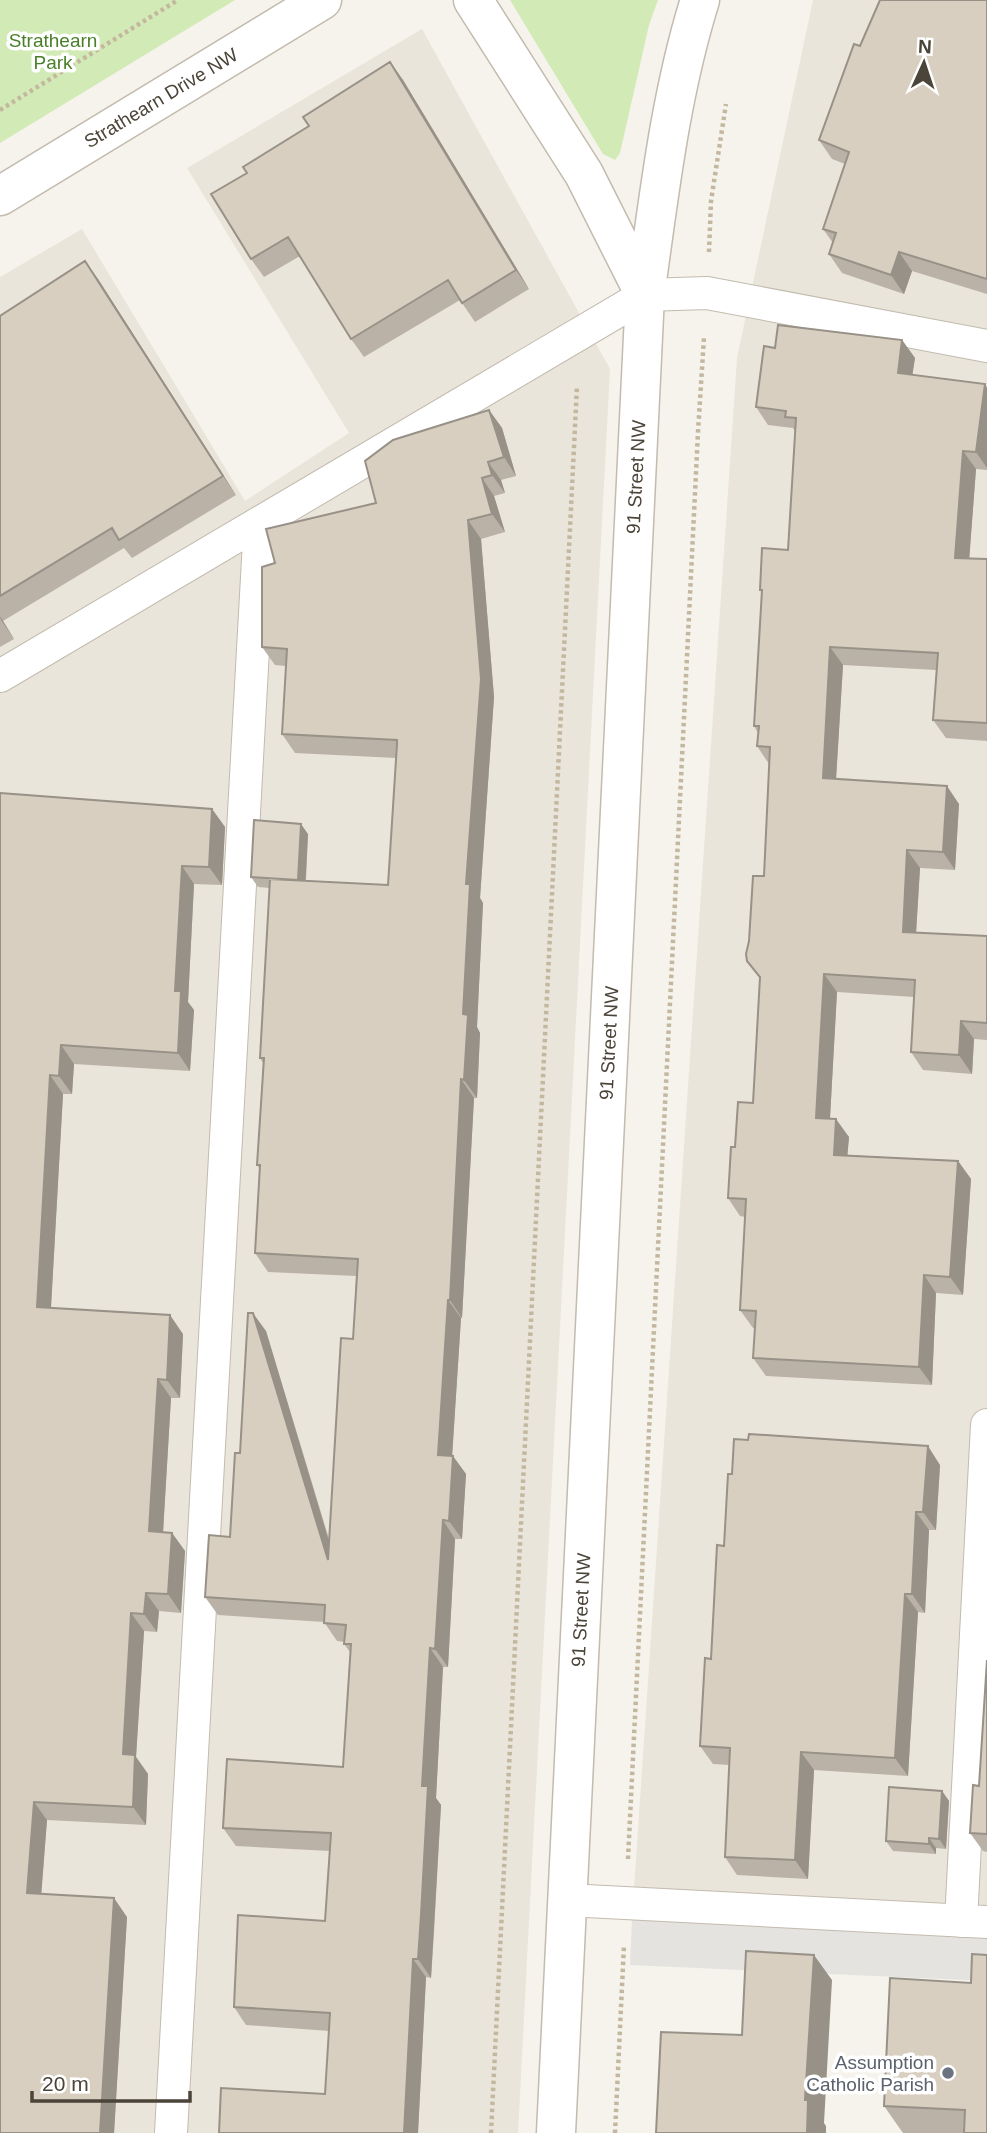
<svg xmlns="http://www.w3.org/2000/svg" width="987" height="2133" font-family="Helvetica,sans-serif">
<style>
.residential{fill:#eae5da}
.green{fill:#d2eab5}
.parking{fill:#e5e3e0}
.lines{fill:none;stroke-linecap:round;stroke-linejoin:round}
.service-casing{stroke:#c2bbae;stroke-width:34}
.minor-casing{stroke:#c2bbae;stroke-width:41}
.path{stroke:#c4b79f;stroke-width:4.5;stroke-dasharray:3.5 3.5;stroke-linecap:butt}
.service{stroke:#fff;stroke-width:32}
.minor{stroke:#fff;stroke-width:38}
.wall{fill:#bab2a6}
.shaded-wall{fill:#979187}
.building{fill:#d8cfc1;stroke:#979187;stroke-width:2}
.worship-dot{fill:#6b7280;stroke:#fff;stroke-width:2.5}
.labels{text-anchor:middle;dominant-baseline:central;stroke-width:7;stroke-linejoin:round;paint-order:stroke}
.park-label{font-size:19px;fill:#4a7f2a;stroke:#fff}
.street-label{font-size:19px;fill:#4b4439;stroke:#fff}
.worship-label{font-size:19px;fill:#5b616d;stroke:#fff;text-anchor:end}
</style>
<rect width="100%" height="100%" fill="#f6f3ec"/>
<path class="residential" d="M 813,0 L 987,0 L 987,1939 L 632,1919 L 737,358 Z
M 422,29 L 610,369 L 518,2133 L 0,2133 L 0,277 L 82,229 L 245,501 L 349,433 L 187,168 Z"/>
<path class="green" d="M 0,0 L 235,0 L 0,143 Z
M 510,0 L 658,0 L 649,25 L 620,153 L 615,160 L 603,154 Z"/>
<path class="parking" d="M 632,1919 L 987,1935 L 987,1981 L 630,1965 Z"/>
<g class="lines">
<defs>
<path id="service" d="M 0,676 L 645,295 L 707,293 L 987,346
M 567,1900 L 987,1922
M 961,1921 L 987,1425
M 171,2133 L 260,523"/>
<path id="minor" d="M 473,0 L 584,174 L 645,295 L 556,2133
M 0,196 L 322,0
M 645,295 C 659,196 670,96 700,0"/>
</defs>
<use href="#service" class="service-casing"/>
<use href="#minor" class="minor-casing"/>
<path class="path" d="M 0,110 L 178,0
M 709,252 L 711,201 L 726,104
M 628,1859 L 698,432 L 704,337
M 491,2133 L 577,386
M 615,2133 L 624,1945"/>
<use href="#service" class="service"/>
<use href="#minor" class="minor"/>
</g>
<path class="wall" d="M 987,0 L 987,294 L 912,271 L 904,294 L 842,273 L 829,254 L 833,243 L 823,229 L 845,164 L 832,159 L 819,140 L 860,46 Z
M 390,62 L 403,80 L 529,289 L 475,322 L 460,300 L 364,357 L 351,339 L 300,256 L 264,277 L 251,259 L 247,173 L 309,126 Z
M 98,279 L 236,495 L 132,558 L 124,548 L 3,621 L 14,639 L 0,647 L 0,316 Z
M 902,340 L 915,358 L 912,375 L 987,388 L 987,470 L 976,469 L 969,558 L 987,559 L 987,741 L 946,738 L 933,720 L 936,670 L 843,665 L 836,779 L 959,804 L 955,870 L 920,868 L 916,933 L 987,936 L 987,1040 L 974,1039 L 972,1074 L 923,1070 L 911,1052 L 914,997 L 837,992 L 830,1118 L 849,1137 L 847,1155 L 958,1161 L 971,1179 L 963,1295 L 936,1293 L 932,1385 L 766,1376 L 753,1358 L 755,1328 L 753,1328 L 740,1310 L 745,1217 L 740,1216 L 728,1198 L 735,1147 L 753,1103 L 760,979 L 747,961 L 764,876 L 769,764 L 757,746 L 758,733 L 754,726 L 762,593 L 760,590 L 788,550 L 795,431 L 793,428 L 768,425 L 756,407 L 775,348 Z
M 489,410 L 502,428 L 516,476 L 501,480 L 505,493 L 494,496 L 505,532 L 481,539 L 494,697 L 480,898 L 483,903 L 477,1027 L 480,1033 L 477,1098 L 474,1098 L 462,1318 L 461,1318 L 452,1456 L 466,1474 L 462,1539 L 455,1539 L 448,1667 L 443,1667 L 436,1798 L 441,1805 L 434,1933 L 431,1978 L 426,1977 L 418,2133 L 219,2133 L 325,2094 L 329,2031 L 246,2025 L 234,2007 L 325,1921 L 330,1851 L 236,1846 L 223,1828 L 343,1767 L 350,1652 L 344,1644 L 345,1642 L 337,1641 L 324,1622 L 218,1615 L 205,1597 L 230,1537 L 240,1453 L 266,1331 L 329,1539 L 353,1339 L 356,1276 L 268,1272 L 255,1253 L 260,1169 L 257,1165 L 263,1063 L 260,1058 L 270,888 L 258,887 L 251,877 L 308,834 L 306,881 L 388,885 L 396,758 L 295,753 L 282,734 L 286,666 L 275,665 L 262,647 L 275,563 L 376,503 Z
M 0,793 L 212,809 L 225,827 L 222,885 L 194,884 L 188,1002 L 194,1010 L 190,1071 L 74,1064 L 72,1094 L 63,1094 L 51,1307 L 183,1334 L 180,1398 L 171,1398 L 163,1532 L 172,1533 L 185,1551 L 181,1613 L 159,1611 L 157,1632 L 144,1631 L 136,1757 L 148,1774 L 146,1825 L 47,1820 L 41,1894 L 127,1917 L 114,2133 L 0,2133 Z
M 940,1465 L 936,1530 L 929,1530 L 925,1613 L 918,1612 L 908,1776 L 814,1770 L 808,1879 L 737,1875 L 725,1857 L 729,1765 L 713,1764 L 700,1746 L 724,1546 Z
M 987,1660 L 987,1852 L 983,1851 L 970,1833 L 979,1786 Z
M 942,1791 L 949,1801 L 946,1849 L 936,1848 L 936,1854 L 893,1851 L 886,1841 Z
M 971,1983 L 987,2133 L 903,2133 L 884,2106 Z"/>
<path class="shaded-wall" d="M 390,62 L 403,80 L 529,289 L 516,270 Z
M 899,252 L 912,271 L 904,294 L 891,275 Z
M 85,261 L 98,279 L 236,495 L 223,476 Z
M 902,340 L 915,358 L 910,391 L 898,373 Z
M 985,384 L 987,388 L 987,468 L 976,452 Z
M 489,410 L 502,428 L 516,476 L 504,457 Z
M 963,451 L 976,469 L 968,576 L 955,558 Z
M 488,462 L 501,480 L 505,493 L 492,475 Z
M 482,478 L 494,496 L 505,532 L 492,514 Z
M 468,520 L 481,539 L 494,697 L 480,898 L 483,903 L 477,1027 L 480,1033 L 477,1098 L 464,1080 L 463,1014 L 466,884 Z
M 0,616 L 14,639 L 1,620 Z
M 830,647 L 843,665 L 835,796 L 823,778 Z
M 947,786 L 959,804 L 955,870 L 943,852 Z
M 212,809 L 225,827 L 222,885 L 209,867 Z
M 301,824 L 308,834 L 305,890 L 298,880 Z
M 907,850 L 920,868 L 915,950 L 903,932 Z
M 182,866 L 194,884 L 188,1002 L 194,1010 L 190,1071 L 178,1053 L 175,991 Z
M 824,974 L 837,992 L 829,1136 L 816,1118 Z
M 961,1021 L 974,1039 L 972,1074 L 959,1055 Z
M 61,1045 L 74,1064 L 72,1094 L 59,1076 Z
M 50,1075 L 63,1094 L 50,1325 L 37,1307 Z
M 461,1079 L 474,1098 L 462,1318 L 450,1300 Z
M 836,1119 L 849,1137 L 846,1173 L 834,1155 Z
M 958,1161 L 971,1179 L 963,1295 L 950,1277 Z
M 924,1275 L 936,1293 L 932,1385 L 919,1367 Z
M 448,1300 L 461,1318 L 451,1473 L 438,1455 Z
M 253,1313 L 266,1331 L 340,1578 L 328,1560 Z
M 170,1315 L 183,1334 L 180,1398 L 167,1380 Z
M 158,1379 L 171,1398 L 162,1550 L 149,1531 Z
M 928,1446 L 940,1465 L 936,1530 L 923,1512 Z
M 453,1456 L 466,1474 L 462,1539 L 449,1521 Z
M 916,1512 L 929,1530 L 925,1613 L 912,1594 Z
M 443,1520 L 455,1539 L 448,1667 L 435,1649 Z
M 172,1533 L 185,1551 L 181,1613 L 168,1594 Z
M 146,1593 L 159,1611 L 157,1632 L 144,1614 Z
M 905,1594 L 918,1612 L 908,1776 L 895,1758 Z
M 131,1613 L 144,1631 L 136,1757 L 148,1774 L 146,1825 L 133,1807 L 123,1754 Z
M 430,1648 L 443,1667 L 436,1798 L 441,1805 L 431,1978 L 418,1959 L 422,1786 Z
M 801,1752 L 814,1770 L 808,1879 L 795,1860 Z
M 942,1791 L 949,1801 L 946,1849 L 939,1839 Z
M 34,1802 L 47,1820 L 40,1911 L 27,1893 Z
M 929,1838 L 936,1848 L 936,1854 L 929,1844 Z
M 114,1898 L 127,1917 L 114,2133 L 100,2133 Z
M 814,1955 L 832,1980 L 824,2123 L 826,2126 L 826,2133 L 807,2133 L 805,2100 Z
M 413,1959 L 426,1977 L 418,2133 L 404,2133 Z"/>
<path class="building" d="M 880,0 L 987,0 L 987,279 L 899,252 L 891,275 L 829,254 L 836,233 L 823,229 L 849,152 L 819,140 L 854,44 L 860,46 Z
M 390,62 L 516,270 L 462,303 L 448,280 L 351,339 L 288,237 L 251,259 L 211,194 L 247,173 L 243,167 L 309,126 L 303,117 Z
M 85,261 L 223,476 L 119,540 L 112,528 L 0,596 L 0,316 Z
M 778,325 L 902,340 L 898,373 L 985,384 L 976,452 L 963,451 L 955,558 L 987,559 L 987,723 L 933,720 L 938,653 L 830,647 L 823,778 L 947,786 L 943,852 L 907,850 L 903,932 L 987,936 L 987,1023 L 961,1021 L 959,1055 L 911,1052 L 915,980 L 824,974 L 816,1118 L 836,1119 L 834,1155 L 958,1161 L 950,1277 L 924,1275 L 919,1367 L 753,1358 L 756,1311 L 740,1310 L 746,1199 L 728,1198 L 731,1147 L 735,1147 L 738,1102 L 753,1103 L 760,977 L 747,961 L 746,954 L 749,941 L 753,876 L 764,876 L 770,747 L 757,746 L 759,726 L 754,726 L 762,590 L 760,590 L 762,548 L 788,550 L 796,418 L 785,417 L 786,411 L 756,407 L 764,346 L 775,348 Z
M 489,410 L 504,457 L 488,462 L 492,475 L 482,478 L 492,514 L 468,520 L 481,679 L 466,884 L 470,884 L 463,1014 L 468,1015 L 464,1080 L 461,1079 L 450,1300 L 448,1300 L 438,1455 L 453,1456 L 449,1521 L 443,1520 L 435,1649 L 430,1648 L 422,1786 L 428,1786 L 421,1915 L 418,1959 L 413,1959 L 404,2133 L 219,2133 L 221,2088 L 325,2094 L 330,2013 L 234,2007 L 238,1915 L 325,1921 L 331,1833 L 223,1828 L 227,1759 L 343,1767 L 351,1644 L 344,1644 L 346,1625 L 324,1623 L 325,1605 L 205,1597 L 209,1535 L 230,1537 L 235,1453 L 240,1453 L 248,1313 L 253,1313 L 328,1560 L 341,1338 L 353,1339 L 358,1259 L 255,1253 L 260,1165 L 257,1165 L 264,1058 L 260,1058 L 270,879 L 388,885 L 397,744 L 397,740 L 282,734 L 287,649 L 262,647 L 262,567 L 275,563 L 266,529 L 376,503 L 365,461 L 393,440 Z
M 0,793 L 212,809 L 209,867 L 182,866 L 175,991 L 181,991 L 178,1053 L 61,1045 L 59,1076 L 50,1075 L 37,1307 L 170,1315 L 167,1380 L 158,1379 L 149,1531 L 172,1533 L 168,1594 L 146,1593 L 144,1614 L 131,1613 L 123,1754 L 135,1755 L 133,1807 L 34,1802 L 27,1893 L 114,1898 L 100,2133 L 0,2133 Z
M 254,820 L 301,824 L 298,880 L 251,877 Z
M 749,1434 L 928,1446 L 923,1512 L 916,1512 L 912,1594 L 905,1594 L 895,1758 L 801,1752 L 795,1860 L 725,1857 L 730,1748 L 700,1746 L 705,1658 L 711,1659 L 717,1545 L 724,1546 L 728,1474 L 732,1474 L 734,1439 L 748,1440 Z
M 987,1660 L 987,1834 L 970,1833 L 973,1785 L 979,1786 Z
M 889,1787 L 942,1791 L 939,1839 L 929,1838 L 929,1844 L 886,1841 Z
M 746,1951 L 814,1955 L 805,2100 L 808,2100 L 807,2133 L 656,2133 L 661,2032 L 742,2035 Z
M 972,1954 L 987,1955 L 987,2133 L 964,2133 L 965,2110 L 884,2106 L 890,1978 L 971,1983 Z"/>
<circle class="worship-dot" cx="948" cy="2073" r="7"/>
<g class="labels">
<g class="park-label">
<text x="53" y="40">Strathearn<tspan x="53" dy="22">Park</tspan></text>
</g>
<g class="street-label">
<text transform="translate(161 98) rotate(-31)">Strathearn Drive NW</text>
<text transform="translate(636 477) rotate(-87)">91 Street NW</text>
<text transform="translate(609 1043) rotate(-87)">91 Street NW</text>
<text transform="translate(581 1610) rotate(-87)">91 Street NW</text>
</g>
<g class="worship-label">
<text x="934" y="2062">Assumption<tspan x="934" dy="22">Catholic Parish</tspan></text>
</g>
</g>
<g transform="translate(924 63) rotate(3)" stroke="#ffffff" stroke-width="5" paint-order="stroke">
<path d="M0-5L12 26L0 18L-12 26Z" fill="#4b4439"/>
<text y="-10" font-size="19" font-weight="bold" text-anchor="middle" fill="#4b4439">N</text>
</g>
<path d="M32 2091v10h158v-10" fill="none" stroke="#4b4439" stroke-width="3.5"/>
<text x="42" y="2091" font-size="21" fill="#4b4439" stroke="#ffffff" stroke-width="5" paint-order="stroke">20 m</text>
</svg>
